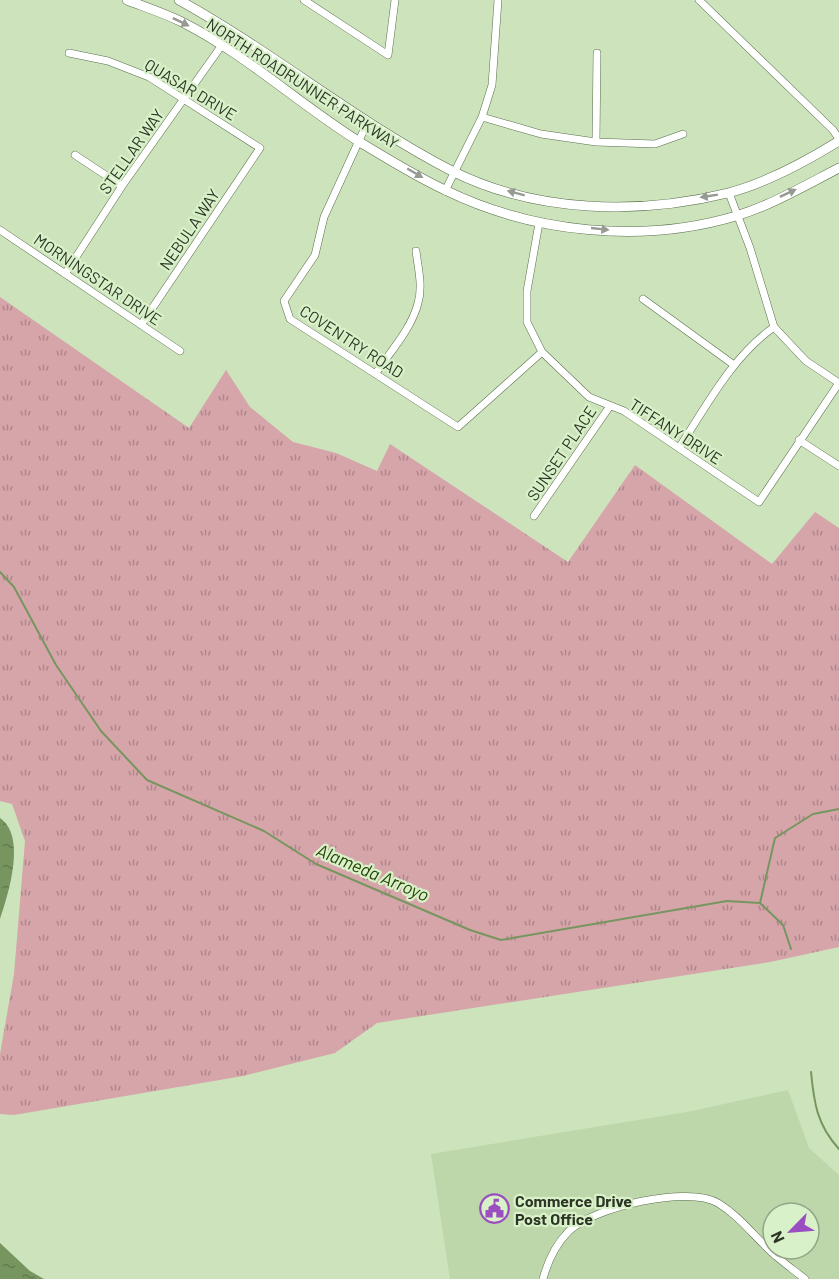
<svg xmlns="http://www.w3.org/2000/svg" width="839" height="1279" font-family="Barlow,sans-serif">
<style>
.built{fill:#bdd7aa;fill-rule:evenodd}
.grass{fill:url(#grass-tufts)}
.water{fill:url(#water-ripples)}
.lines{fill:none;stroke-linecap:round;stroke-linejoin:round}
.stream{stroke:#77965f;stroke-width:2}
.minor-casing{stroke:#5b6f4c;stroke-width:8}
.secondary-casing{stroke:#5b6f4c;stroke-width:10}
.minor{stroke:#fff;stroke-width:7}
.secondary{stroke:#fff;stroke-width:9}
.oneway{fill:#959a92}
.labels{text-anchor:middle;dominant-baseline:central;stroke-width:4.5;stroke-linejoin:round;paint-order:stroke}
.street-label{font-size:16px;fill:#2b3425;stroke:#d9f1c9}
.poi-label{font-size:16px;font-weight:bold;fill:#2b3425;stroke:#d9f1c9;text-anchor:start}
.water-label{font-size:18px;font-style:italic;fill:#254305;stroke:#d9f1c9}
</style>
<defs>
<pattern id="grass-tufts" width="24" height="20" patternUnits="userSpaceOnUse" patternTransform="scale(1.5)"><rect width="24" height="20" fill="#d6a5aa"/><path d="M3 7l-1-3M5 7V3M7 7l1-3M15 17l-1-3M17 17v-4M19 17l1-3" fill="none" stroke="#ae878a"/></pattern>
<pattern id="water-ripples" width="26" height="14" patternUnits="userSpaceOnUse" patternTransform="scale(1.5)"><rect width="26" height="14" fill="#77965f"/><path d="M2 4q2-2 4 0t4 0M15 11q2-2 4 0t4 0" fill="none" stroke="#627b4e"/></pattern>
</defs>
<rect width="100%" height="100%" fill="#cce3bc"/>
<path class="built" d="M 788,1090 L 809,1148 L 839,1175 L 839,1279 L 450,1279 L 431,1154 L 687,1112 ZM 773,1213 L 809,1213 L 809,1249 L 773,1249 Z"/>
<path class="grass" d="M 0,297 L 189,428 L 226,370 L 250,407 L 293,442 L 336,453 L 377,471 L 390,444 L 568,562 L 635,465 L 772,564 L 815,512 L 839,528 L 839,947 L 770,962 L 377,1023 L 335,1053 L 243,1076 L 14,1115 L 0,1114 L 0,1054 L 14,974 L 25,841 L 12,804 L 0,801 Z"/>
<path class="water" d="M 0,818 C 27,836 8,895 0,919 Z
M 0,1243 L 30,1271 L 44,1279 L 0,1279 Z"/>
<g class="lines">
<path class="stream" d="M 0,572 L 14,587 L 56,665 L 101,731 L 147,780 L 264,831 L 316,864 L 470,930 L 501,940 L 727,901 L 760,903 L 783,925 L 791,949
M 760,903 L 775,838 L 813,814 L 839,809
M 811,1072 C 814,1103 817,1125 839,1149"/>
<defs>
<path id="minor" d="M 304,0 L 388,55 L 395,0
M 699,0 L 833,130 L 839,139
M 69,53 L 108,61 L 149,77 L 260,148 L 141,325
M 482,117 L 541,134 L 596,142 L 655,144 L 683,134
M 368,121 L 324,217 L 315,255 L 284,301 L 290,319 L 458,427 L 542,352
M 596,142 L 597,53
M 75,155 L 122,186
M 445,191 L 482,117 L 492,85 L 498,0
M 729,193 L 750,248 L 774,327 L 806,361 L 839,383
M 539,223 L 527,291 L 527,322 L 542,352 L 589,397 L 624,411 L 759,502 L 839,383
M 0,230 L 180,351
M 65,274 L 122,186 L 222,45
M 643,299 L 734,365
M 376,373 C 390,352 412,328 418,303 C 423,286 418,268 416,251
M 799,440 L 839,466
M 679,448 C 707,405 732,357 774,327
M 534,516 L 610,406
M 543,1279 C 548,1260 555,1245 569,1231 C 594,1207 688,1185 718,1203 C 741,1217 756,1239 776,1256 C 785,1264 795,1271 805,1279"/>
<path id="secondary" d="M 127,0 C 145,7 164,13 182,22 C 245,54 298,103 358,141 C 386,158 415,176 445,190 C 533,233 642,244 736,216 C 772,205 806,185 839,168
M 179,0 C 273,52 357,122 452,171 C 536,213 639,215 728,193 C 767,183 805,162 839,141"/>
</defs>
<use href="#minor" class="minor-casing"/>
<use href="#secondary" class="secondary-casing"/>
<use href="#minor" class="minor"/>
<use href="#secondary" class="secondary"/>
</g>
<defs><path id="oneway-solid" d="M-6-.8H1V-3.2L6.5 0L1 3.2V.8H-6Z" transform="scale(1.5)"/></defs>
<g class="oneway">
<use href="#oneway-solid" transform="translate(181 22) rotate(26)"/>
<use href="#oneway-solid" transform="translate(415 173) rotate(30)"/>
<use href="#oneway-solid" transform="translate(516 193) rotate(-165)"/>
<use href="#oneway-solid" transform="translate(788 193) rotate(-25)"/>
<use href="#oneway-solid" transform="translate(709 196) rotate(171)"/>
<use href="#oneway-solid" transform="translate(600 229) rotate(6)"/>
</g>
<defs>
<symbol id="civic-ring" viewBox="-11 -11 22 22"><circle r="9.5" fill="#d9f1c9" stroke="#9a4ec0" stroke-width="1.5"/><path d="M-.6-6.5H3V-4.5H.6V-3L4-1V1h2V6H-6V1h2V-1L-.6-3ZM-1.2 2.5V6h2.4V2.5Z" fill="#9a4ec0"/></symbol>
</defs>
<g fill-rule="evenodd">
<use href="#civic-ring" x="478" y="1192" width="33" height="33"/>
</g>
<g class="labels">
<g class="street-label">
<text transform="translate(303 83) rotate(33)">NORTH ROADRUNNER PARKWAY</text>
<text transform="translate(191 89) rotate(31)">QUASAR DRIVE</text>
<text transform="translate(131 151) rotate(-55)">STELLAR WAY</text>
<text transform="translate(189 229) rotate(-56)">NEBULA WAY</text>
<text transform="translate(98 279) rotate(34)">MORNINGSTAR DRIVE</text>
<text transform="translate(352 341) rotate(33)">COVENTRY ROAD</text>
<text transform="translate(676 431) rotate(33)">TIFFANY DRIVE</text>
<text transform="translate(561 453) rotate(-56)">SUNSET PLACE</text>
</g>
<g class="poi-label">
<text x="515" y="1200">Commerce Drive<tspan x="515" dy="18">Post Office</tspan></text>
</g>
<g class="water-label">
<text transform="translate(373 872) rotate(23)">Alameda Arroyo</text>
</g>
</g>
<g transform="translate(791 1231) rotate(245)"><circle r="28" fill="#d9f1c9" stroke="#93a587" stroke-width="1.5"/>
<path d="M0-4.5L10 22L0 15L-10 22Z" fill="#9a4ec0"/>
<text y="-9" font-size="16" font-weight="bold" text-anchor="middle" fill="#2b3425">N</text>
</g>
</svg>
